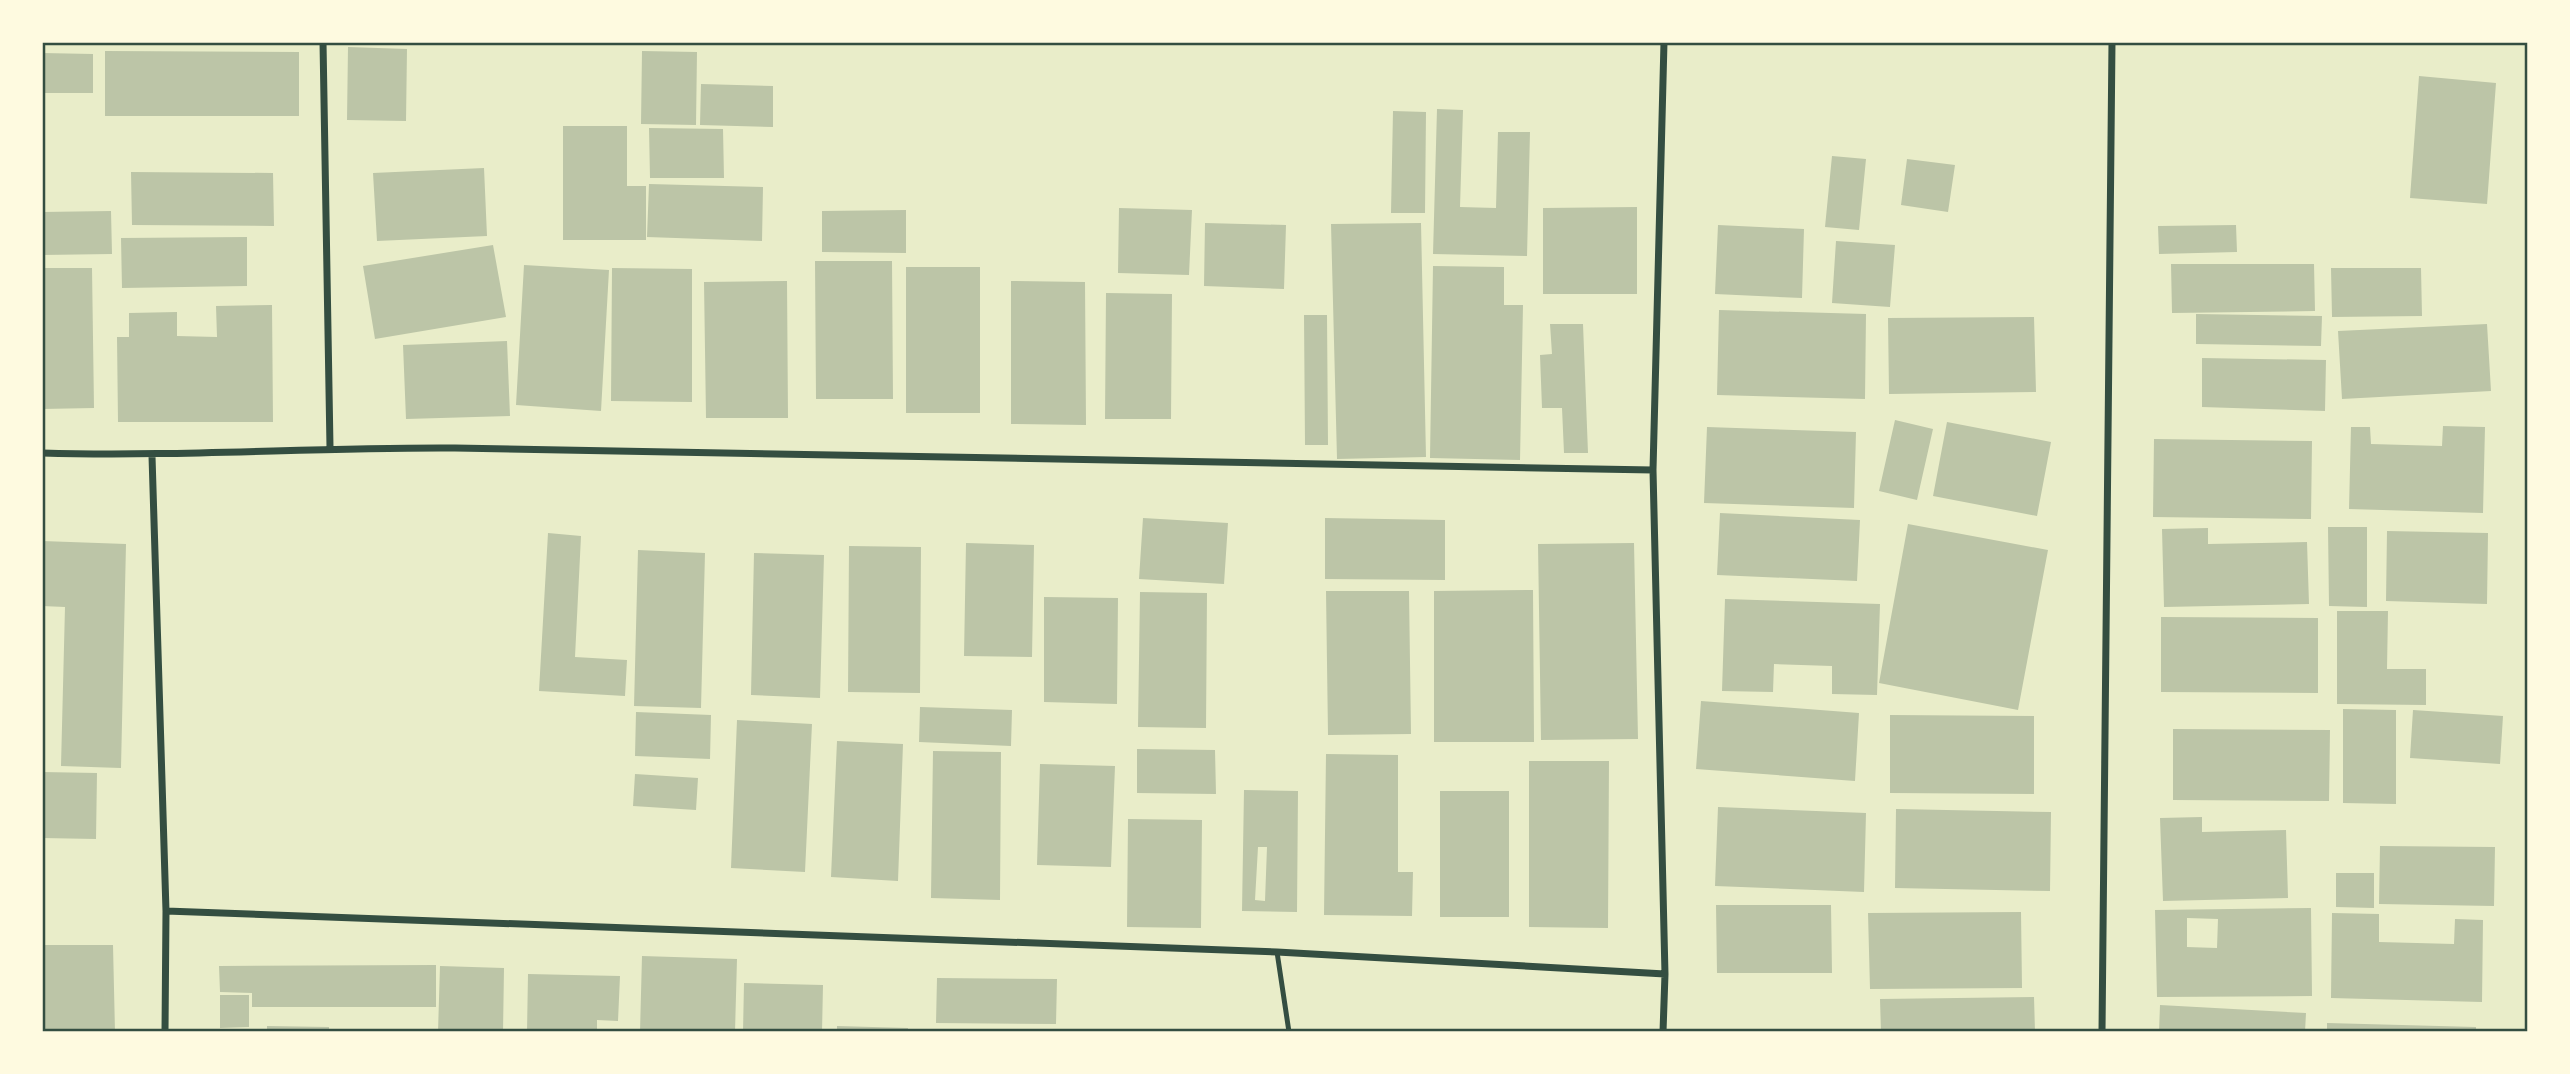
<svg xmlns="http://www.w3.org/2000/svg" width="2570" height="1074" font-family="Signika,sans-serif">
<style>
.building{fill:#bcc5a7;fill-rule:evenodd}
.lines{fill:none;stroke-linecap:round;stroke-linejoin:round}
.service{stroke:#344e41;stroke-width:5}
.minor{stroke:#344e41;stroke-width:7}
.neatline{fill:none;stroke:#344e41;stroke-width:2.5}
</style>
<rect width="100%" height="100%" fill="#e9edc9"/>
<path class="building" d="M 348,47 L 407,49 L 406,121 L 347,120 Z
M 105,51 L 299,52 L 299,116 L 105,116 Z
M 642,51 L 697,52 L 696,125 L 641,124 Z
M 42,53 L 93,54 L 93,93 L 42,93 Z
M 2419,76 L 2496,83 L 2487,204 L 2410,198 Z
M 701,84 L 773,86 L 773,127 L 700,125 Z
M 1437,109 L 1463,110 L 1460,207 L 1496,208 L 1498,132 L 1530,132 L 1527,256 L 1433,254 Z
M 1393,111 L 1426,112 L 1425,213 L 1391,213 Z
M 563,126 L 627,126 L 627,186 L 646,186 L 646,240 L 563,240 Z
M 649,128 L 723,129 L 724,178 L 650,178 Z
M 1832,156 L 1866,159 L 1859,230 L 1825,227 Z
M 1907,159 L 1955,165 L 1948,212 L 1901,205 Z
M 484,168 L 487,236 L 377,241 L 373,173 Z
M 131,172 L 273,173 L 274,226 L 132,225 Z
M 649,184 L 763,187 L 762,241 L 647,237 Z
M 1637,207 L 1637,294 L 1543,294 L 1543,208 Z
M 1119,208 L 1192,210 L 1189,275 L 1118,273 Z
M 906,210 L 906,253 L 822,252 L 822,211 Z
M 111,211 L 112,254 L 42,255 L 42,212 Z
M 1205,223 L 1286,225 L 1284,289 L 1204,286 Z
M 1421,223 L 1426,457 L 1337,459 L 1331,224 Z
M 1718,225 L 1804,229 L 1802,298 L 1715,294 Z
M 2236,225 L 2237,252 L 2159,254 L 2158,226 Z
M 247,237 L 247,286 L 122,288 L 121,238 Z
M 1836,241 L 1895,245 L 1890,307 L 1832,303 Z
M 493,245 L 506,317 L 375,339 L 363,266 Z
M 815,261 L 892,261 L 893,399 L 816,399 Z
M 2171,264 L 2314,264 L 2315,311 L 2172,313 Z
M 524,265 L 609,270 L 601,411 L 516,405 Z
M 1433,266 L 1504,267 L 1504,305 L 1523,305 L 1520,460 L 1430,458 Z
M 906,267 L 980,267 L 980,413 L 906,413 Z
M 42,268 L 92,268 L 94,408 L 42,409 Z
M 612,268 L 692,269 L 692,402 L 611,401 Z
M 2331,268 L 2421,268 L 2422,316 L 2332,317 Z
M 787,281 L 788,418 L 706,418 L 704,282 Z
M 1011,281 L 1085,282 L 1086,425 L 1011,424 Z
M 1106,293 L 1172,294 L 1171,419 L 1105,419 Z
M 272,305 L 273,422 L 118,422 L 117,337 L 129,337 L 129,313 L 177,312 L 177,336 L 217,337 L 216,306 Z
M 1719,310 L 1866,314 L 1865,399 L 1717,395 Z
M 2196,314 L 2322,316 L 2321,346 L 2196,344 Z
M 1304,315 L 1327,315 L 1328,445 L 1305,445 Z
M 2034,317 L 2036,392 L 1889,394 L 1888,318 Z
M 1550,324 L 1583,324 L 1588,453 L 1564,453 L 1562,408 L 1542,408 L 1540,355 L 1552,354 Z
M 2487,324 L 2491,391 L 2342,399 L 2338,331 Z
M 507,341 L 510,416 L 406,419 L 403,345 Z
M 2202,358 L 2326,360 L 2325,411 L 2202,407 Z
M 1895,420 L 1933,429 L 1917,500 L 1879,491 Z
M 1947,422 L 2051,442 L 2037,516 L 1933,496 Z
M 2443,426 L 2485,427 L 2483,513 L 2349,509 L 2351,427 L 2370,427 L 2371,444 L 2442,446 Z
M 1707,427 L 1856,432 L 1854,508 L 1704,503 Z
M 2154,439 L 2312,441 L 2311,519 L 2153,517 Z
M 1720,513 L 1860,520 L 1857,581 L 1717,575 Z
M 1143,518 L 1228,523 L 1224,584 L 1139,579 Z
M 1325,518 L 1445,520 L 1445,580 L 1325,579 Z
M 1908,524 L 2048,550 L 2018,710 L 1879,683 Z
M 2328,527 L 2367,527 L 2367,607 L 2329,606 Z
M 2208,528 L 2208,544 L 2307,542 L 2309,604 L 2164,607 L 2162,529 Z
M 2387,531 L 2488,533 L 2487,604 L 2386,601 Z
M 548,533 L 581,536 L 575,657 L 627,660 L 625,696 L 539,691 Z
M 42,541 L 126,544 L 121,768 L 61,766 L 65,607 L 42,606 Z
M 966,543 L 1034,545 L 1032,657 L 964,656 Z
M 1634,543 L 1638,739 L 1541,740 L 1538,544 Z
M 849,546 L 921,547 L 920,693 L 848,692 Z
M 638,550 L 705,553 L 701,708 L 634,706 Z
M 754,553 L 824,555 L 820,698 L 751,695 Z
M 1533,590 L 1534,742 L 1434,742 L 1434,591 Z
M 1326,591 L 1409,591 L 1411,734 L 1328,735 Z
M 1140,592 L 1207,593 L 1206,728 L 1138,727 Z
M 1044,597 L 1118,598 L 1117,704 L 1044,702 Z
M 1725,599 L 1880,604 L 1877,695 L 1832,694 L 1832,666 L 1774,664 L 1773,692 L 1722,691 Z
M 2337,611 L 2388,611 L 2387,669 L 2426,669 L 2426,705 L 2337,704 Z
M 2161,617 L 2318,618 L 2318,693 L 2161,692 Z
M 1701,701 L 1859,713 L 1855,781 L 1696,769 Z
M 920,707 L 1012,710 L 1011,746 L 919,742 Z
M 2343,709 L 2396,710 L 2396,804 L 2343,803 Z
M 2413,710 L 2503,716 L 2500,764 L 2410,758 Z
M 636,712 L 711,715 L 710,759 L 635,756 Z
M 1890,715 L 2034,716 L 2034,794 L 1890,793 Z
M 737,720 L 812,724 L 805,872 L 731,868 Z
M 2173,729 L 2330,730 L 2329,801 L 2173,800 Z
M 837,741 L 903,744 L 898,881 L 831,877 Z
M 1137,749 L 1215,750 L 1216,794 L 1137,793 Z
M 933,751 L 1001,752 L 1000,900 L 931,898 Z
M 1326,754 L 1398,755 L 1398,872 L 1413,872 L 1412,916 L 1324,915 Z
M 1529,761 L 1609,761 L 1608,928 L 1529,927 Z
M 1040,764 L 1115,766 L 1111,867 L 1037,865 Z
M 42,772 L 97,773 L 96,839 L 42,838 Z
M 635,774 L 698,778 L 696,810 L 633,806 Z
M 1244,790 L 1298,791 L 1297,912 L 1242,911 ZM 1258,847 L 1267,847 L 1265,901 L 1255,900 Z
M 1440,791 L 1509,791 L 1509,917 L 1440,917 Z
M 1718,807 L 1866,813 L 1864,892 L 1715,886 Z
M 1896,809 L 2051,812 L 2050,891 L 1895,888 Z
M 2202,817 L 2202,832 L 2286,830 L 2288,898 L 2163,901 L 2160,818 Z
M 1128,819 L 1202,820 L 1201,928 L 1127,927 Z
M 2380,846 L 2495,847 L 2494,906 L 2379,904 Z
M 2336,873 L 2374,873 L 2374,908 L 2336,907 Z
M 1716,905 L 1831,905 L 1832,973 L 1717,973 Z
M 2311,908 L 2312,996 L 2157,997 L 2155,910 ZM 2187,918 L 2218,919 L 2217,948 L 2187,947 Z
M 2021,912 L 2022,988 L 1870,989 L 1868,913 Z
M 2332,913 L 2379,914 L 2379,942 L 2454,944 L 2455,919 L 2483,920 L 2482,1002 L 2331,998 Z
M 42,945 L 113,945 L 115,1032 L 42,1032 Z
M 642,956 L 737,959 L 735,1032 L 640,1032 Z
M 436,965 L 436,1007 L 252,1007 L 252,993 L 220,992 L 219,966 Z
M 440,966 L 504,968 L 503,1032 L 438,1032 Z
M 528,974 L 620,976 L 618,1021 L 597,1020 L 597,1032 L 527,1032 Z
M 937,978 L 1057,979 L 1056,1024 L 936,1023 Z
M 744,983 L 823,985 L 822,1032 L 743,1032 Z
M 220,995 L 249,995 L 249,1027 L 220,1028 Z
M 2034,997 L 2035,1032 L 1881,1032 L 1880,999 Z
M 2160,1005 L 2306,1013 L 2305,1032 L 2159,1032 Z
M 2327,1023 L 2476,1027 L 2476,1032 L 2327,1032 Z
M 267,1026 L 329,1027 L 329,1032 L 267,1032 Z
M 837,1026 L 908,1028 L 908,1032 L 837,1032 Z"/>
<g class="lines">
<path class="service" d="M 1277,952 L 1289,1032"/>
<path class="minor" d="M 323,42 L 330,447
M 42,453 C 180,457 317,447 455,448 C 854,452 1253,461 1653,470
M 152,456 L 166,911 L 165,1032
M 166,911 L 1277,952 L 1665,974
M 1663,1032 L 1665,974 L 1653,470 L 1664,42
M 2102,1032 L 2112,42"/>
</g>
<rect width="2570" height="1074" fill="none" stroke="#fefae0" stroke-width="88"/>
<rect x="44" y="44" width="2482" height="986" class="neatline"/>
</svg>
